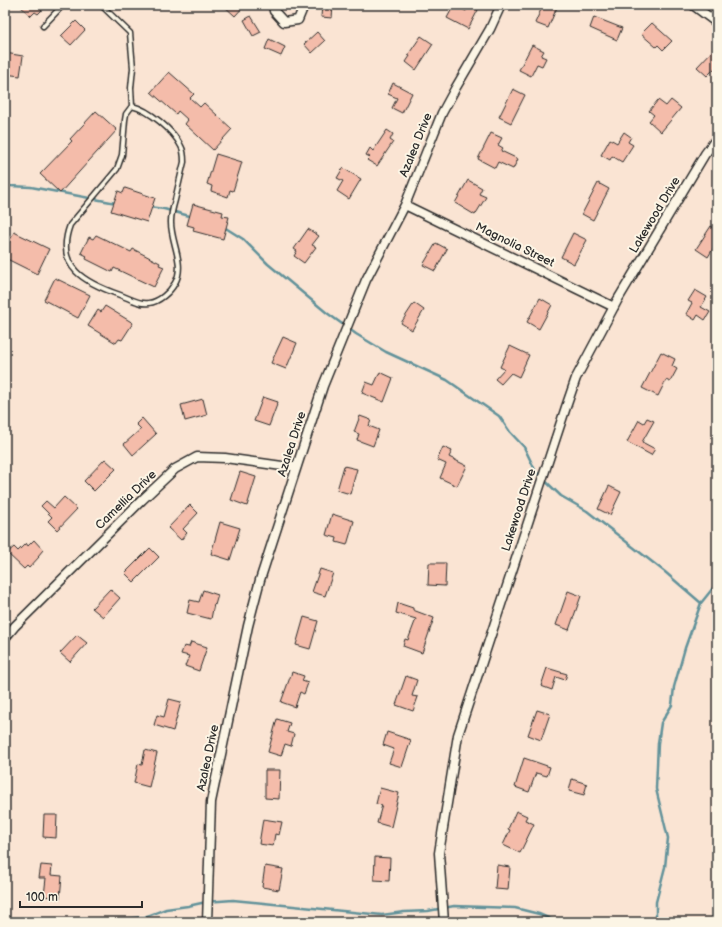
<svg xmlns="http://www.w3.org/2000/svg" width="722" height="927" font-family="'Balsamiq Sans',sans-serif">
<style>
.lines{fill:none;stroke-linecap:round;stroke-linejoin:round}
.stream{stroke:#62929a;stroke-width:2.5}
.building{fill:#f4bcaa;stroke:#2b2b2b}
.service-casing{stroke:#2b2b2b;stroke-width:7}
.minor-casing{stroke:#2b2b2b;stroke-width:11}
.service{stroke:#fcf5e5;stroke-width:4}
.minor{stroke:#fcf5e5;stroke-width:8}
.labels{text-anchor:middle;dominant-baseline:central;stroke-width:4;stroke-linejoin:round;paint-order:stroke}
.street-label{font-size:12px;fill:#2b2b2b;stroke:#fcf5e5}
</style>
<rect width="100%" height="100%" fill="#fae4d3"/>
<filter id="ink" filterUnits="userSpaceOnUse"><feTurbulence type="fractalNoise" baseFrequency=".025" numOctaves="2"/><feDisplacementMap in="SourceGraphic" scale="8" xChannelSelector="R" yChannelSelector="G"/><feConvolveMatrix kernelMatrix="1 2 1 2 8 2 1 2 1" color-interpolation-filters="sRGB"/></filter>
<g filter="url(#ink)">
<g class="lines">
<path class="stream" d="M 5,183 L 10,186 L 31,187 L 116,203
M 149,207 L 164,209 L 193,217
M 224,227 L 243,239 L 268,264 L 327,313 L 356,334 L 386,352 L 447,380 L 499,416 L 510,432 L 524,447 L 536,472 L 561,496 L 587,511 L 665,572 L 701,603
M 95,922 L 145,917 L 166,909 L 188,906 L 206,902 L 233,900 L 382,915 L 404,912 L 428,911 L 454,906 L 515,908 L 539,914 L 557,922
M 656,922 L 656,902 L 665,867 L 668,838 L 656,789 L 658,743 L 661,723 L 672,705 L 674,687 L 685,648 L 701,603 L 717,583"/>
</g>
<path class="building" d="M 19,5 L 47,5 L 38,14 L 35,12 L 31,16 Z
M 223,5 L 245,5 L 235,16 Z
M 322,5 L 333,5 L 332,18 L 321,17 Z
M 454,5 L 466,11 L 469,5 L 478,10 L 468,29 L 447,18 Z
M 543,5 L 558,5 L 548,28 L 535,23 Z
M 251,16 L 261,32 L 253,36 L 244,20 Z
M 594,17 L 622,28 L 617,40 L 590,28 Z
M 76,21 L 85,30 L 71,45 L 61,36 Z
M 652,23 L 672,41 L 663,50 L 658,45 L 656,47 L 641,34 Z
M 317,32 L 325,41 L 312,53 L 304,44 Z
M 421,36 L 433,44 L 416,70 L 406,62 L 410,56 L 408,55 Z
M 269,39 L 285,47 L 281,56 L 265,49 Z
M 532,45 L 544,51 L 541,56 L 546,58 L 542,66 L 537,64 L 531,76 L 519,70 Z
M 714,49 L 717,52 L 717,66 L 707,76 L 697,67 Z
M 5,53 L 23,56 L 20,76 L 5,74 Z
M 169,72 L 194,94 L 190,98 L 200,107 L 204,103 L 232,129 L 213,150 L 185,124 L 188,120 L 178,111 L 176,114 L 151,92 Z
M 393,83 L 412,93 L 402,113 L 392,108 L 397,98 L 388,94 Z
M 513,89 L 525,95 L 511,123 L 499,117 Z
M 658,100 L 666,106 L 671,100 L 681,108 L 661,132 L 649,121 L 654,115 L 649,111 Z
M 96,111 L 117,130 L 60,193 L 40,174 L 72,141 L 70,139 Z
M 387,130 L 393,134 L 390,140 L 393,142 L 377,166 L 367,160 L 370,157 L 366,155 L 370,148 L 373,151 Z
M 624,132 L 631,137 L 628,142 L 633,145 L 622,162 L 612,156 L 610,160 L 601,155 L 610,139 L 617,143 Z
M 491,133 L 502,138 L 498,145 L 503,148 L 501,151 L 518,159 L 513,169 L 498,162 L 495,168 L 478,159 Z
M 216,154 L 242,162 L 233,191 L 230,190 L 228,197 L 211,191 L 212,186 L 207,184 Z
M 343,168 L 361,179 L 349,199 L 337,191 L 343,181 L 337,178 Z
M 468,180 L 482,188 L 479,194 L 486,197 L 475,215 L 455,203 Z
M 598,183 L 609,189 L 593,220 L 582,214 Z
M 125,188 L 155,198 L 147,222 L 111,211 L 118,191 L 123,193 Z
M 193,204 L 223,212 L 222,216 L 229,217 L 223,239 L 193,231 L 194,227 L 187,225 Z
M 711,226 L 717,230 L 717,242 L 708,257 L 696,249 Z
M 308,229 L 319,236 L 312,245 L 316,247 L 304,263 L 294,256 L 297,251 L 294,249 Z
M 14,232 L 49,249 L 37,274 L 5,258 L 5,251 Z
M 573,233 L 587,240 L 574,264 L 561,257 Z
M 96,235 L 131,252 L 133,249 L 160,263 L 159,265 L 164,267 L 154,287 L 114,268 L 112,272 L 86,259 L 87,256 L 81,253 L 89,237 L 93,239 Z
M 436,243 L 447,249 L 435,271 L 423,265 Z
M 55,278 L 90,295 L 78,318 L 44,300 Z
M 695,290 L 707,297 L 701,307 L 710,312 L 705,320 L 698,315 L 695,320 L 686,314 L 692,303 L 688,301 Z
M 540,298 L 552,305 L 539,329 L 527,322 Z
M 414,303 L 424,310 L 412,330 L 401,323 Z
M 105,306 L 133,323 L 122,340 L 119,339 L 116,343 L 88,326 L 98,310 L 101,312 Z
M 283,337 L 297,343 L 286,369 L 271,363 Z
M 510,346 L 529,355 L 519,377 L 511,373 L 501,384 L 495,379 L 504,369 L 500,367 Z
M 661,352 L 675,359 L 672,366 L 677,369 L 670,382 L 666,380 L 658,396 L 642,388 Z
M 380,372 L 393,378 L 384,402 L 362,393 L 366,382 L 374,385 Z
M 263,397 L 278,402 L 269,426 L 254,421 Z
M 203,399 L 207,415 L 185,421 L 181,405 Z
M 360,416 L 371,420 L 369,426 L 379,430 L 373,446 L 357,440 L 359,434 L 354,432 Z
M 142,418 L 156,434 L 133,455 L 124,444 L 141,429 L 136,424 Z
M 647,418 L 654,421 L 642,442 L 655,449 L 651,455 L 627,442 L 639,420 L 644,423 Z
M 443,447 L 452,451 L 449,457 L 467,466 L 457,486 L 440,478 L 446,464 L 437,460 Z
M 105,459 L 116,469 L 94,491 L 84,481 Z
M 344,466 L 357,469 L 350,494 L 337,490 Z
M 240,472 L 256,477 L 247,506 L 231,500 Z
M 609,486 L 621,492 L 610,515 L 598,509 Z
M 64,497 L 77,509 L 57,530 L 48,521 L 52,517 L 41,506 L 46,501 L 54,508 Z
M 190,505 L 198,513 L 183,529 L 187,533 L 181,540 L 168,528 Z
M 332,514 L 354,521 L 347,545 L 336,542 L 337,538 L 326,535 Z
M 220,522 L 240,528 L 230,560 L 211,554 Z
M 34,540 L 43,550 L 38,556 L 39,557 L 29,568 L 27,566 L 24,569 L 7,553 L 14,547 L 18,551 L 26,543 L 28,546 Z
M 150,548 L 159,557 L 134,582 L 125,573 Z
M 429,563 L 446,563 L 445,586 L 428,585 Z
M 320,569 L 333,573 L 325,596 L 312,592 Z
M 110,589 L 120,598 L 103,617 L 92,608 Z
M 203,590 L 218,595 L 215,605 L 214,604 L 211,619 L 187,613 L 190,600 L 199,602 Z
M 568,591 L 581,596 L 569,630 L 556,625 Z
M 398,603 L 413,608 L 413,610 L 434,618 L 422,653 L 403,646 L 405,639 L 408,640 L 416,619 L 396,613 Z
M 304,617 L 318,621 L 310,649 L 296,645 Z
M 77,635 L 87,643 L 70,662 L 60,653 Z
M 191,642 L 207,647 L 199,671 L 185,666 L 189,656 L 181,654 L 184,646 L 189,647 Z
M 547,668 L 567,674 L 565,680 L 556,677 L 552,690 L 541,686 Z
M 292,672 L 304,676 L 302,681 L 308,683 L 304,694 L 300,692 L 295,707 L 281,702 Z
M 406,676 L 417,680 L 412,696 L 418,697 L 413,711 L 396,705 Z
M 169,699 L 181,702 L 173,731 L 154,725 L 157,715 L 164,717 Z
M 537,710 L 550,714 L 541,740 L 528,735 Z
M 277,719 L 290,723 L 287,732 L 294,734 L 291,746 L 285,744 L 281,756 L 268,752 Z
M 387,732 L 411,740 L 402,767 L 389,763 L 394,749 L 383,745 Z
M 145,750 L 157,753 L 149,787 L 134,783 L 138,764 L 142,765 Z
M 524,758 L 550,767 L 547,776 L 536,773 L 529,792 L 515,787 Z
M 265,770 L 280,770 L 279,799 L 265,798 Z
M 572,779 L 587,784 L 584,795 L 569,791 Z
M 380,788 L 399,793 L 391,827 L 377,823 L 382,805 L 376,804 Z
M 516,811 L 527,816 L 525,820 L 534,824 L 520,853 L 503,845 L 510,830 L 508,829 Z
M 44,815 L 57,815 L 56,838 L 43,837 Z
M 263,819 L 282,822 L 279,835 L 275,834 L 273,846 L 259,844 Z
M 375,857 L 390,858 L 389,881 L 374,880 Z
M 41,865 L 52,866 L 51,875 L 62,876 L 60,898 L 44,896 L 46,878 L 39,878 Z
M 497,865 L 510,867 L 508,890 L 495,889 Z
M 265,866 L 283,869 L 279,890 L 262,887 Z"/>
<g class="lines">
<defs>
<path id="service" d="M 101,5 L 130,33 L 133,68 L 131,88 L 132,106 L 126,114 L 125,120 L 122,155 L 117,169 L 70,225 C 54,268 86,283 120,295 C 129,298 140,305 149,303 C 159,302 170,292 175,283 C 186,264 170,241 171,221 C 171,214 173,207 175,200 C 178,187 181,174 184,162 C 184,156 184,151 181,146 C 173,130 149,110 132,106
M 43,26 L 63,5"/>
<path id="minor" d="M 273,5 L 274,11 L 284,22 L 298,20 L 303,8 L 303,5
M 693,5 L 717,23
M 405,205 L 614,307
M 5,638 L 15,626 L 142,500 L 175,469 L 197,457 L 225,458 L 282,466 L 297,466
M 207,922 L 211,802 L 248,626 L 260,580 L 297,466 L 323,386 L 366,280 L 405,205 L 442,113 L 455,89 L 490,29 L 501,5
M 444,922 L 439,853 L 458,735 L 566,407 L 576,378 L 617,301 L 705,154 L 717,138"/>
</defs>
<use href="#service" class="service-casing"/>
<use href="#minor" class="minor-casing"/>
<use href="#service" class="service"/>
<use href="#minor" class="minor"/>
</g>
</g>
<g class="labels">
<g class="street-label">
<text transform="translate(416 145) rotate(-68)">Azalea Drive</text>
<text transform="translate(655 215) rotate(-59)">Lakewood Drive</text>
<text transform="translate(515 245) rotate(26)">Magnolia Street</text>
<text transform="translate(292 444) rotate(-72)">Azalea Drive</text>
<text transform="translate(126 500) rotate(-44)">Camellia Drive</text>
<text transform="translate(519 510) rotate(-72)">Lakewood Drive</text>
<text transform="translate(208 758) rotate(-78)">Azalea Drive</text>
</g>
</g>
<rect width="722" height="927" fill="none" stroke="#fcf5e5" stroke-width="20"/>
<rect x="10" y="10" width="702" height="907" fill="none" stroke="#2b2b2b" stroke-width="1.5" filter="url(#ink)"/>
<path d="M20 901v6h122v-6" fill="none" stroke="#2b2b2b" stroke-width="2"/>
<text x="26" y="901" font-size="12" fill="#2b2b2b" stroke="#fcf5e5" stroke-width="3" paint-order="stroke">100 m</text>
</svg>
